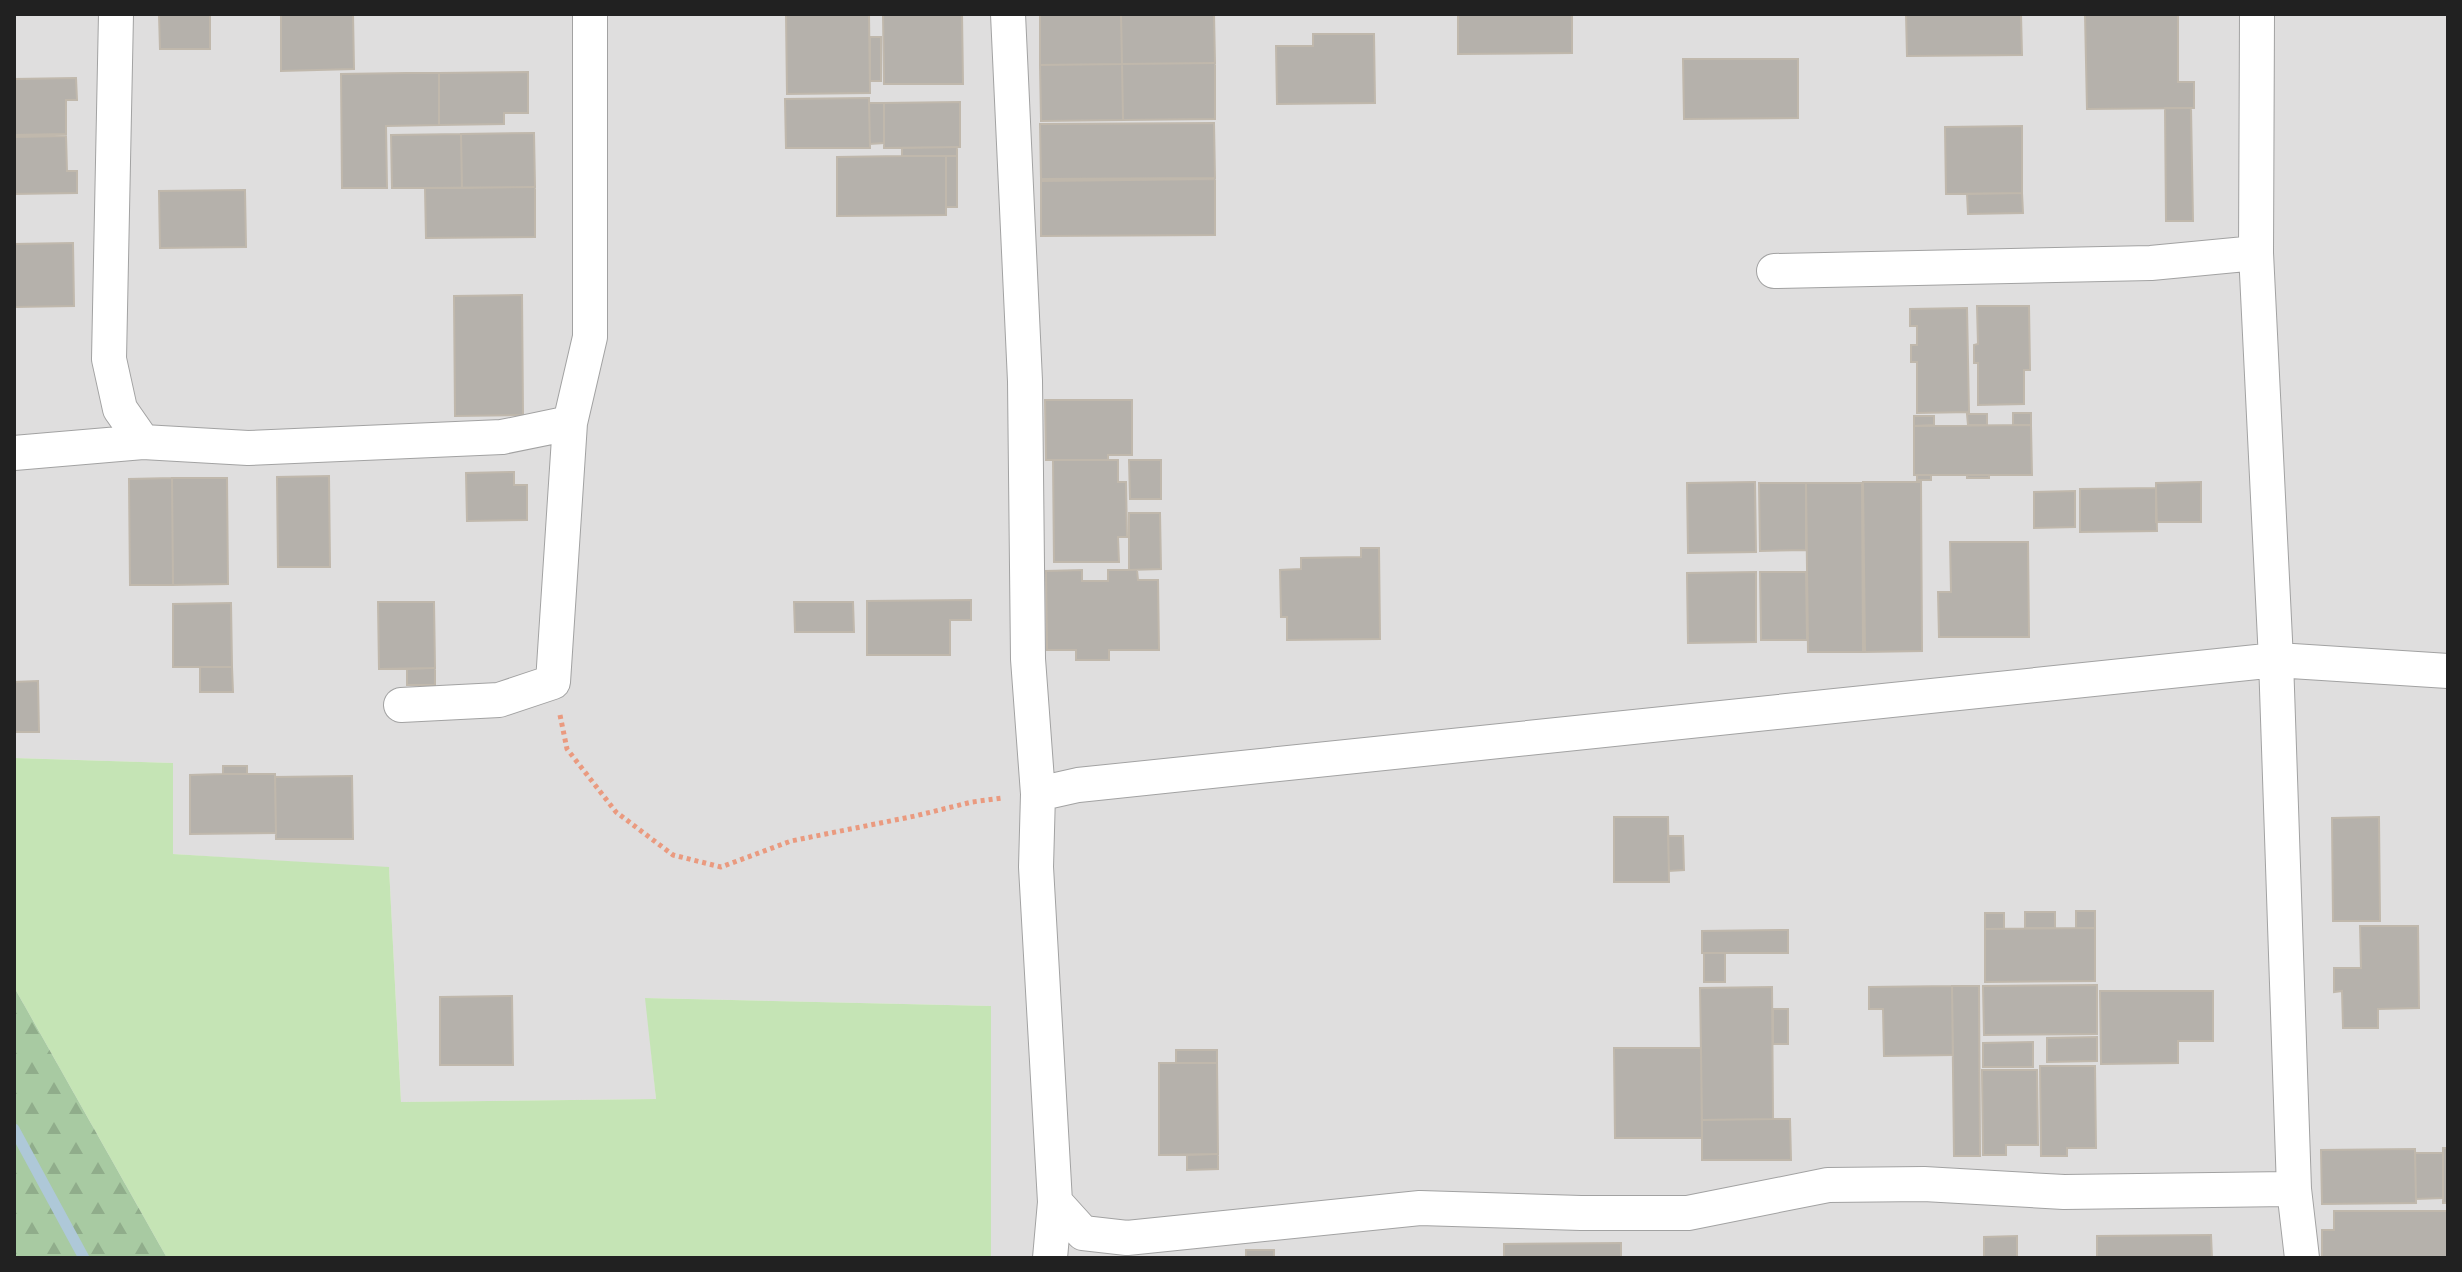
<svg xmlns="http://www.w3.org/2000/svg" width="2462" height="1272" font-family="Signika,sans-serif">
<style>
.residential{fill:#dfdede}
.grass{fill:#c5e4b5}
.forest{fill:url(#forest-firs)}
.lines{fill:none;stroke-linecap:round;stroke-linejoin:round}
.stream{stroke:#aec8d8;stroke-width:11}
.building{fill:#b5b1ab;stroke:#c0b8ac;stroke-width:2}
.minor-casing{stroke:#a2a2a2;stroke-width:36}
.path{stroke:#ea9a7f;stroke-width:5;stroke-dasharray:4 4;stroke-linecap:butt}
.minor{stroke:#fff;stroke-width:34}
</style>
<defs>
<pattern id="forest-firs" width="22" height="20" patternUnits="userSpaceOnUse" patternTransform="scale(2)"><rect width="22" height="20" fill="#a8caa2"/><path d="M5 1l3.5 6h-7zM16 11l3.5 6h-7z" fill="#90ad8b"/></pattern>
</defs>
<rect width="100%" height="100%" fill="#f0efe8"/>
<path class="residential" d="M 14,14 L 2448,14 L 2448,1258 L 991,1258 L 991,1006 L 646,998 L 656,1099 L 401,1102 L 389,868 L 173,854 L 173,763 L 14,758 Z"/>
<path class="grass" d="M 14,758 L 173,763 L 173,854 L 389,867 L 401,1102 L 656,1099 L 645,998 L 991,1006 L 991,1258 L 167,1258 L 14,987 Z"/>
<path class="forest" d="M 14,987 L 167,1258 L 14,1258 Z"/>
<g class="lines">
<path class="stream" d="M 14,1129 L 84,1258"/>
</g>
<path class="building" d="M 159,14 L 210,14 L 210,49 L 160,49 Z
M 281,14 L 353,14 L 354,69 L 281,71 Z
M 786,14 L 869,14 L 870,93 L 787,94 Z
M 883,14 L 962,14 L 963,84 L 884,84 Z
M 1040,14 L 1121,14 L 1122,64 L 1040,65 Z
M 1121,14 L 1214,14 L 1215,63 L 1122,64 Z
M 1458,14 L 1572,14 L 1572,53 L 1458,54 Z
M 1906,14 L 2021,14 L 2022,55 L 1907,56 Z
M 2085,14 L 2178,14 L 2178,82 L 2194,82 L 2194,108 L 2087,109 Z
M 1313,34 L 1374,34 L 1375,103 L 1277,104 L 1276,46 L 1313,46 Z
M 870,37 L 881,37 L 881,81 L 870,81 Z
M 1683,59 L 1798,59 L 1798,118 L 1684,119 Z
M 1215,63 L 1215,119 L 1123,120 L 1122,64 Z
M 1122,64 L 1123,120 L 1041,121 L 1040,65 Z
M 528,72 L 528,113 L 504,113 L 504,124 L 439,125 L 439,73 Z
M 406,73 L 439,73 L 439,125 L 386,126 L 387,188 L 342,188 L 341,74 Z
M 76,78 L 77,100 L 66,100 L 66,134 L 14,135 L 14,79 Z
M 869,98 L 870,148 L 786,148 L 785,99 Z
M 960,102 L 960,147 L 884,148 L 884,103 Z
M 869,103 L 884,103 L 884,143 L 870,144 Z
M 2165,108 L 2191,108 L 2193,221 L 2166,221 Z
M 1214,123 L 1215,178 L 1041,179 L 1040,124 Z
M 2022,126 L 2022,193 L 1946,194 L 1945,127 Z
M 534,133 L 535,187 L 462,188 L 461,134 Z
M 461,134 L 462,188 L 392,188 L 391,135 Z
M 66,136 L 67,171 L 77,171 L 77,193 L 14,194 L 14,137 Z
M 957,147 L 957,156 L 902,156 L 902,148 Z
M 902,156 L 946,156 L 946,215 L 837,216 L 837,157 Z
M 946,156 L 957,156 L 957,207 L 946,207 Z
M 1215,179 L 1215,235 L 1041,236 L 1041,181 Z
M 535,187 L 535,237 L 426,238 L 425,188 Z
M 245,190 L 246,247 L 160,248 L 159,191 Z
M 2022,193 L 2023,213 L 1968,214 L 1967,194 Z
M 73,243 L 74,306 L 14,307 L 14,244 Z
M 522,295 L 523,415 L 455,416 L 454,296 Z
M 1977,306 L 2029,306 L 2030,370 L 2024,370 L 2024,404 L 1978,405 L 1978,363 L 1974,363 L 1974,345 L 1978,344 Z
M 1967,308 L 1969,412 L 1917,413 L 1917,362 L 1911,362 L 1911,345 L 1917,345 L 1917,326 L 1910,326 L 1910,309 Z
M 1045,400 L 1132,400 L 1132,455 L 1108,455 L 1108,460 L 1046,460 Z
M 2013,413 L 2031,413 L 2031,425 L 2013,425 Z
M 1967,414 L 1987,414 L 1987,425 L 1968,425 Z
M 1914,416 L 1934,416 L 1934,425 L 1914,426 Z
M 2031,425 L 2032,475 L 1914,475 L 1914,426 Z
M 1053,460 L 1118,460 L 1118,482 L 1126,482 L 1127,537 L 1118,537 L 1119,562 L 1054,562 Z
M 1129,460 L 1161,460 L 1161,499 L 1130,499 Z
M 514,472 L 514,485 L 527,485 L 527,520 L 467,521 L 466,473 Z
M 1917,475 L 1931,475 L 1931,480 L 1917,480 Z
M 1967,475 L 1989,475 L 1989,478 L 1967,478 Z
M 329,476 L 330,567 L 278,567 L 277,477 Z
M 172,478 L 173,585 L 130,585 L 129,479 Z
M 172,478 L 227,478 L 228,584 L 173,585 Z
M 1755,482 L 1756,552 L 1688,553 L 1687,483 Z
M 1863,482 L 1921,482 L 1922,651 L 1865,652 Z
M 2201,482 L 2201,522 L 2156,522 L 2156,483 Z
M 1759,483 L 1806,483 L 1806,550 L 1760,551 Z
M 1806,483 L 1862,483 L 1863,652 L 1808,652 Z
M 2156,488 L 2157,531 L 2080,532 L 2080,489 Z
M 2075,491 L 2075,527 L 2034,528 L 2034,492 Z
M 1129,513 L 1160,513 L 1161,569 L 1129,570 Z
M 1950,542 L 2028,542 L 2029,637 L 1939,637 L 1938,592 L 1951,592 Z
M 1361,548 L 1379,548 L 1380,639 L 1287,640 L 1287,617 L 1281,617 L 1280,570 L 1301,569 L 1301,558 L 1361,557 Z
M 1082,570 L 1082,581 L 1108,581 L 1108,570 L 1137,570 L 1138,580 L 1158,580 L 1159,650 L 1109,650 L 1109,660 L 1076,660 L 1076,650 L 1047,650 L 1046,571 Z
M 1756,572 L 1756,642 L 1688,643 L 1687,573 Z
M 1760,572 L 1806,572 L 1807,640 L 1761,640 Z
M 971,600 L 971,620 L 950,620 L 950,655 L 867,655 L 867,601 Z
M 378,602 L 434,602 L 435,668 L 379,669 Z
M 794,602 L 853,602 L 854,632 L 795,632 Z
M 231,603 L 232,667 L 173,667 L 173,604 Z
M 200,667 L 232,667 L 233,692 L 200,692 Z
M 435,668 L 435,685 L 407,685 L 407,669 Z
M 38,681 L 39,732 L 15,732 L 14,682 Z
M 223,766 L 247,766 L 247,774 L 223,774 Z
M 223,774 L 275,774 L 276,833 L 190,834 L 190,775 Z
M 352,776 L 353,839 L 276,839 L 275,777 Z
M 1614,817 L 1668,817 L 1669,882 L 1614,882 Z
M 2379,817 L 2380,921 L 2333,921 L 2332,818 Z
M 1668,836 L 1683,836 L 1684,870 L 1669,871 Z
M 2076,911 L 2095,911 L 2095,928 L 2076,928 Z
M 2025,912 L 2055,912 L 2055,928 L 2025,928 Z
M 1985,913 L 2004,913 L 2004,929 L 1985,929 Z
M 2360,926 L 2418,926 L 2419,1008 L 2378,1009 L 2378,1028 L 2343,1028 L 2342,991 L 2334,992 L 2334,968 L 2361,968 Z
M 2095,928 L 2095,981 L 1985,982 L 1985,929 Z
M 1788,930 L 1788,953 L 1702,953 L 1702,931 Z
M 1704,953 L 1725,953 L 1725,982 L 1704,982 Z
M 2097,985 L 2097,1034 L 1984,1035 L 1983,986 Z
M 1952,986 L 1979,986 L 1980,1156 L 1954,1156 Z
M 1952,986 L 1953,1055 L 1884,1056 L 1883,1009 L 1869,1009 L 1869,987 Z
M 1772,987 L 1773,1119 L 1702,1120 L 1700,988 Z
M 2100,991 L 2213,991 L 2213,1041 L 2178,1041 L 2178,1063 L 2101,1064 Z
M 512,996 L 513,1065 L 440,1065 L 440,997 Z
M 1773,1009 L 1788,1009 L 1788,1044 L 1773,1044 Z
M 2097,1037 L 2097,1061 L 2047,1062 L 2047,1038 Z
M 2033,1042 L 2033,1067 L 1983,1067 L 1983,1043 Z
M 1614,1048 L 1701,1048 L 1702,1138 L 1615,1138 Z
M 1176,1050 L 1217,1050 L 1217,1063 L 1176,1063 Z
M 1159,1063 L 1217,1063 L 1218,1154 L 1159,1155 Z
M 2040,1066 L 2095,1066 L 2096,1148 L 2067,1148 L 2067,1156 L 2041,1156 Z
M 1982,1070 L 2037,1070 L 2038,1145 L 2006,1145 L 2006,1155 L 1983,1155 Z
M 1773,1119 L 1790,1119 L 1791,1160 L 1702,1160 L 1702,1120 Z
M 2443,1148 L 2448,1148 L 2448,1203 L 2443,1203 Z
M 2415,1149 L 2416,1203 L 2322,1204 L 2321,1150 Z
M 2415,1153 L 2443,1153 L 2443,1198 L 2416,1199 Z
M 1218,1154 L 1218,1169 L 1187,1170 L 1187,1155 Z
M 2334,1211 L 2448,1211 L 2448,1258 L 2322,1258 L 2322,1230 L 2334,1230 Z
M 2211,1235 L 2212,1258 L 2097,1258 L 2097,1236 Z
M 2017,1236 L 2017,1258 L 1984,1258 L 1984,1237 Z
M 1621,1243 L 1621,1258 L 1504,1258 L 1504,1244 Z
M 1246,1250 L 1274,1250 L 1274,1258 L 1246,1258 Z"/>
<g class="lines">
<defs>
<path id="minor" d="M 116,14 L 109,359 L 120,409 L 143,442 L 248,448 L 502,437 L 570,423 L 590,337 L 590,14
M 1008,14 L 1025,381 L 1028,659 L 1038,794 L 1036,867 L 1055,1202 L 1050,1258
M 2257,14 L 2256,253 L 2276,660 L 2294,1189 L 2302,1258
M 1774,271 L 2151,263 L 2256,253
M 14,453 L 143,442
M 401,705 L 499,700 L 553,682 L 570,423
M 1038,794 L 1078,785 L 2276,660 L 2448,671
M 1055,1202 L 1083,1233 L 1127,1238 L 1420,1208 L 1581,1213 L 1688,1213 L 1828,1185 L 1924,1184 L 2064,1192 L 2294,1189"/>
</defs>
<use href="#minor" class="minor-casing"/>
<path class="path" d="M 560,715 L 567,749 L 616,812 L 673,855 L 721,867 L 791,841 L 915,816 L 972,802 L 1002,798"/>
<use href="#minor" class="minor"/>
</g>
<rect width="2462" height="1272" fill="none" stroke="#212121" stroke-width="32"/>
</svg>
